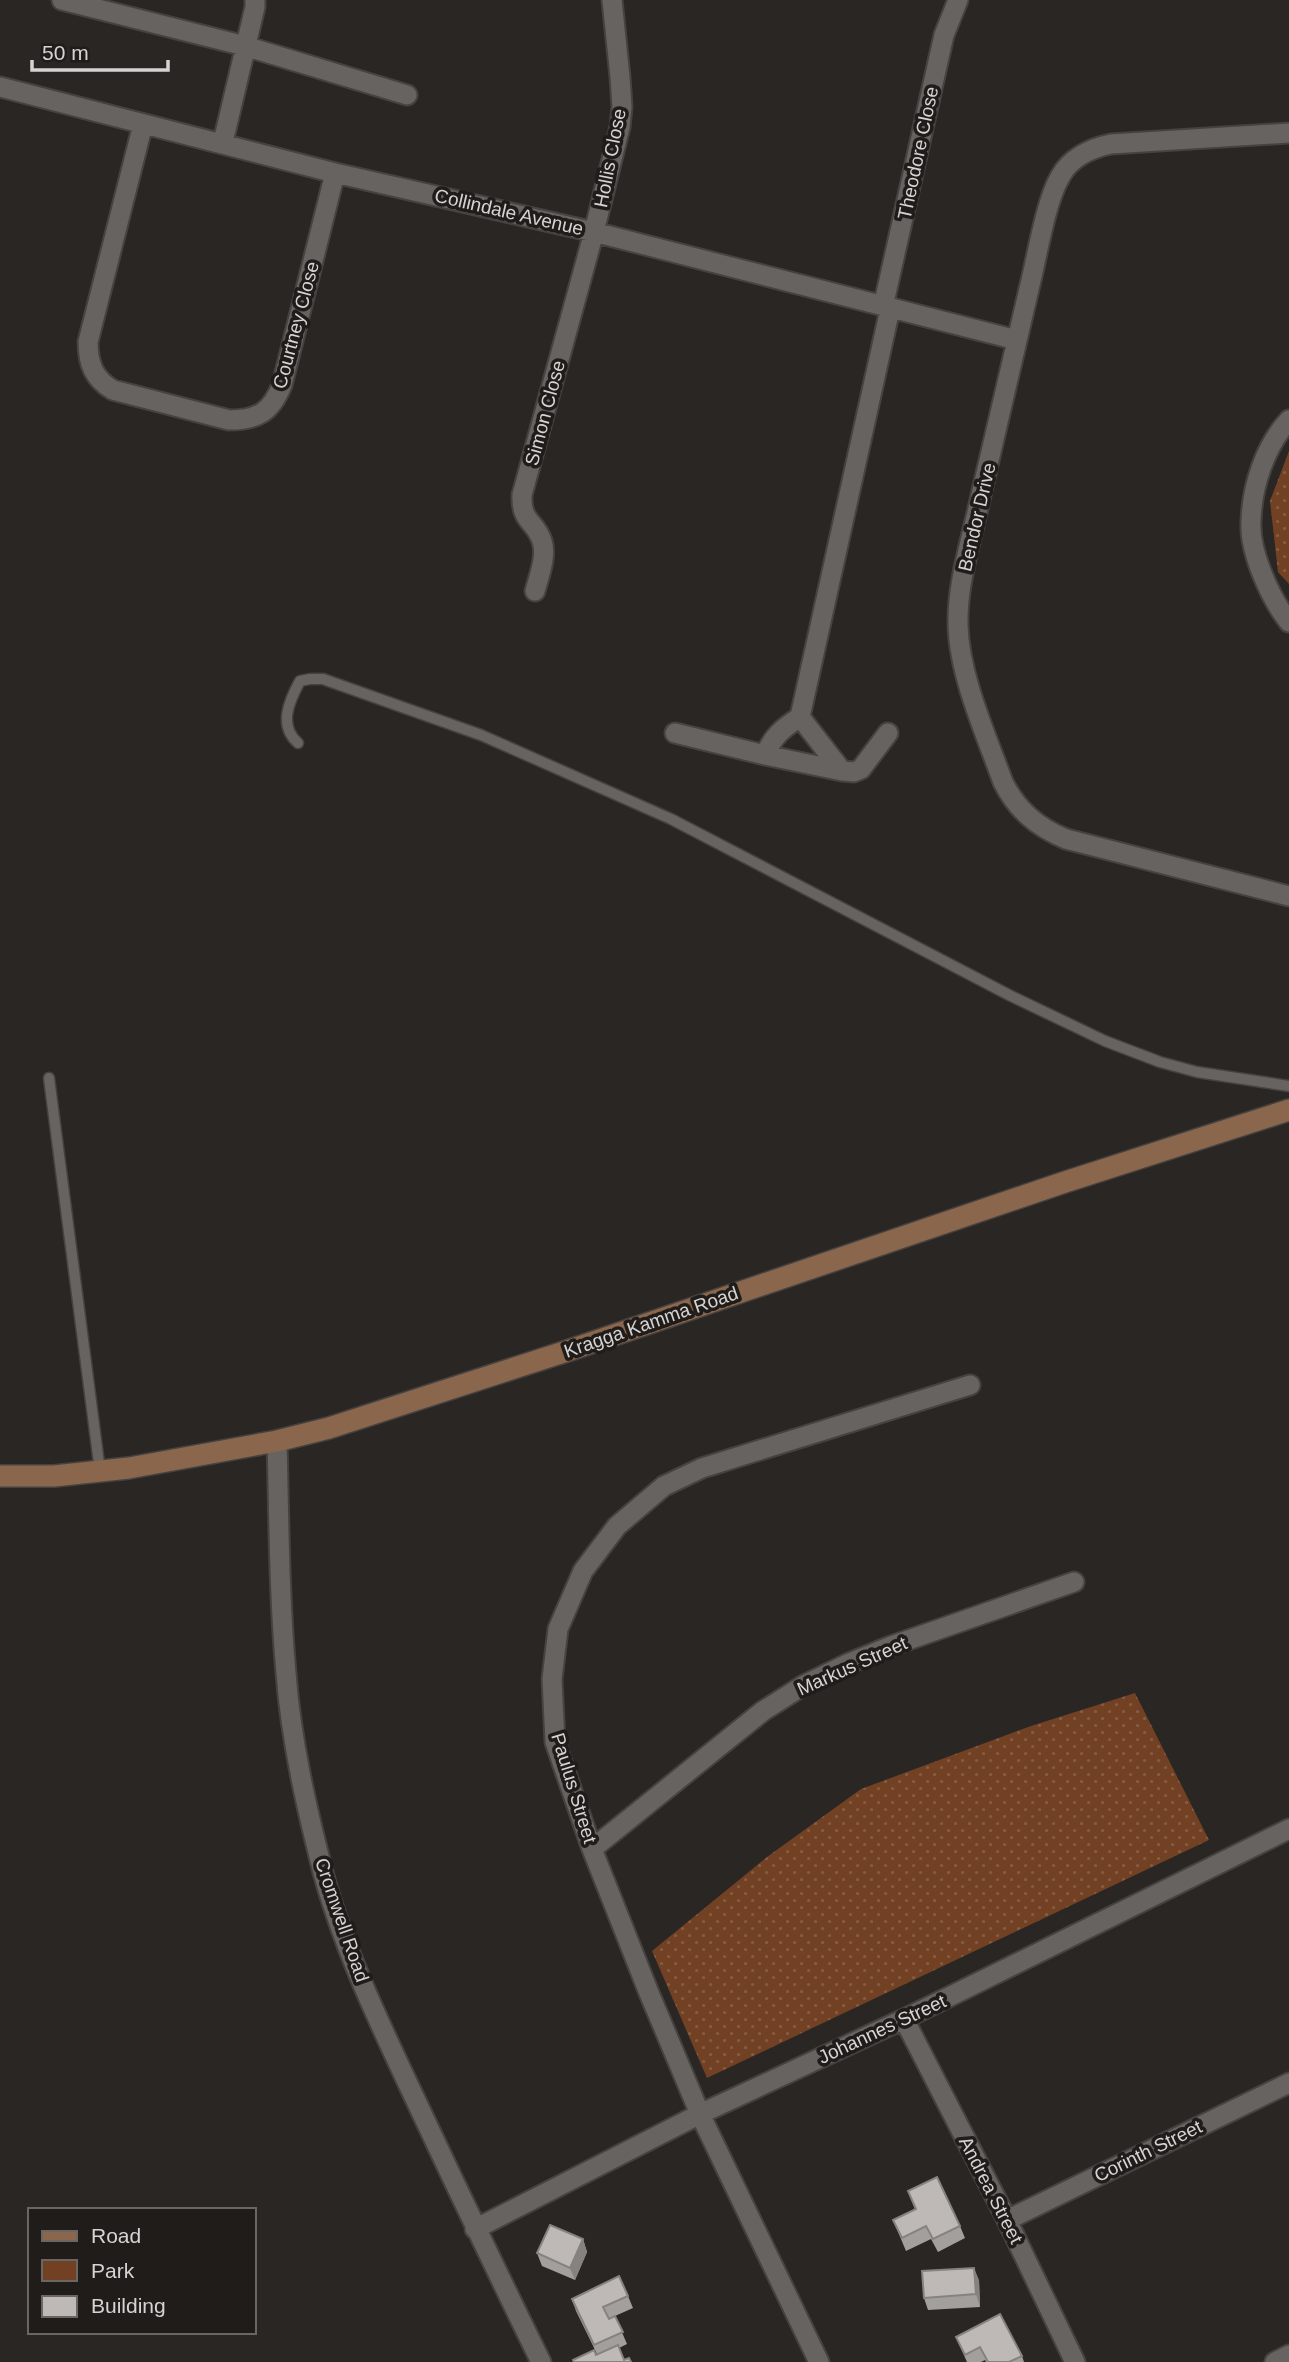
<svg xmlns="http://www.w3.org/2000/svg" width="1289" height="2362" font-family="Arial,sans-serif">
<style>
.green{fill:url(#green-dots)}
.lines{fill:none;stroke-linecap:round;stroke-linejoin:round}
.lane-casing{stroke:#454240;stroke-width:13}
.street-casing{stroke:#454240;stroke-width:23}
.secondary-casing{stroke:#454240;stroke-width:24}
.lane{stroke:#676361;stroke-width:10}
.street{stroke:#676361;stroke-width:19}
.secondary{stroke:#8a664c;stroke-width:21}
.wall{fill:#a39f9d}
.shaded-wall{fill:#858280}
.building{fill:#beb9b7;stroke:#858280;stroke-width:2}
.labels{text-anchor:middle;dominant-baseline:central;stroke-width:7;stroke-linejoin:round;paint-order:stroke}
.street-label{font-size:19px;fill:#d6d4d3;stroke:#201c1a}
</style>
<defs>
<pattern id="green-dots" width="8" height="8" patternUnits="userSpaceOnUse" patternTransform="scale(1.75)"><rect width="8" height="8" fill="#724124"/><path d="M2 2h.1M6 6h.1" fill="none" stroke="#855c43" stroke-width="1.8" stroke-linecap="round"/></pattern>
</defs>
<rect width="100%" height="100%" fill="#292624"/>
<path class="green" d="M 1289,451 L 1289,584 L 1278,572 L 1270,501 Z
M 1135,1693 L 1209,1840 L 707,2078 L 652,1951 L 767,1857 L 861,1789 L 1031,1726 Z"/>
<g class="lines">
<defs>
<path id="lane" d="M 298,743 C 278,726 289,701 300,681 L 310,679 L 323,679 L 481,735 L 671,819 L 1011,996 L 1105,1041 L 1160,1062 L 1197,1072 L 1289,1086
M 49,1078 L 100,1471"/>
<path id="street" d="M 62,0 L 245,46 L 407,95
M 0,87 L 335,173 L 594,232 L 1017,340
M 143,124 L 88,342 C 88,364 94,379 113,390 L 229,420 C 258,420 271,412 282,385 L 335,173
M 1289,133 L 1111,144 C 1091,148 1070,158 1060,177 C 1045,203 1037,258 1029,289 C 1013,358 997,427 981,495 C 972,538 957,582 958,625 C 959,675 986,735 1003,782 C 1017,810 1037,827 1066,839 L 1289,896
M 223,142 L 255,7 L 255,0
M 883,307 L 944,35 L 958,0
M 1289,420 C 1265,446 1252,486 1251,521 C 1249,551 1270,598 1289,622
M 535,591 C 539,576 547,556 542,541 C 535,520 521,523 522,495 L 594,232 L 620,127 L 622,107 L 620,77 L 612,0
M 675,733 L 765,755 C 773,736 783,728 800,717
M 888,733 L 861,769 L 854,772 L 842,771 L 800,717 L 890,309
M 765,755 L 842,771
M 277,1441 C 279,1519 279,1596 286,1673 C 291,1741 307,1810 324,1876 C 344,1948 377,2018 409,2086 C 452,2178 496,2270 541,2362
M 592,1849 L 763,1711 L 804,1685 L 847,1664 L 891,1646 L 1074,1582
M 904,2019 L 1007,2220 L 1075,2362
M 1007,2220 L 1289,2083
M 475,2229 L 700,2114 L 904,2019 L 1289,1829
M 819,2362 L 700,2114 L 649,1993 L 592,1849 L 555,1742 L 552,1679 L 558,1629 L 583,1571 L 617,1526 L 664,1486 L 702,1468 L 970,1385
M 1275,2362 L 1289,2355"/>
<path id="secondary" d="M 0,1476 L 54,1476 L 129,1468 L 277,1441 L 329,1428 L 567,1351 L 1065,1182 L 1289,1110"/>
</defs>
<use href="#lane" class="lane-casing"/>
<use href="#street" class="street-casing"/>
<use href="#secondary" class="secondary-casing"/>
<use href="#lane" class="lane"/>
<use href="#street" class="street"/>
<use href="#secondary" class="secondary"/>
</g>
<path class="wall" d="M 908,2191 L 960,2226 L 965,2238 L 938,2252 L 931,2239 L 906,2251 L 893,2220 L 915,2209 Z
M 583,2239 L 587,2252 L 575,2280 L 542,2266 L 537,2253 Z
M 979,2280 L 980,2307 L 928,2310 L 924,2298 Z
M 628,2296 L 633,2308 L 615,2316 L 627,2344 L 619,2348 L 624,2360 L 631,2362 L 596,2355 L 597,2354 L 576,2311 L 572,2299 Z
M 956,2337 L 1022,2356 L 1024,2362 L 986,2362 L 985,2360 L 981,2362 L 967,2362 Z"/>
<path class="shaded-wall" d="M 583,2239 L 587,2252 L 575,2280 L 570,2268 Z
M 974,2268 L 979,2280 L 980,2307 L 976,2294 Z"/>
<path class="building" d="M 937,2177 L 960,2226 L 933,2239 L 926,2226 L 902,2238 L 893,2220 L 916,2209 L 908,2191 Z
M 550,2225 L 583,2239 L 570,2268 L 537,2253 Z
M 974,2268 L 976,2294 L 924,2298 L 922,2271 Z
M 619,2276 L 628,2296 L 603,2307 L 609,2319 L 615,2316 L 623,2332 L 594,2345 L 572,2299 Z
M 1000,2314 L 1022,2356 L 1009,2362 L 988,2362 L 980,2347 L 965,2355 L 956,2337 Z
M 618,2345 L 624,2360 L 629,2358 L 631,2362 L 574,2362 L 573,2360 L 594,2350 L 596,2355 Z"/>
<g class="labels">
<g class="street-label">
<text transform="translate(918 153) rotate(-78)">Theodore Close</text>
<text transform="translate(610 158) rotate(-79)">Hollis Close</text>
<text transform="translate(509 212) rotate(13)">Collindale Avenue</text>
<text transform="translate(296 325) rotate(-75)">Courtney Close</text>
<text transform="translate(545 413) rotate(-75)">Simon Close</text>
<text transform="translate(977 517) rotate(-77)">Bendor Drive</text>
<text transform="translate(651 1322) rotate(-19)">Kragga Kamma Road</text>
<text transform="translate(852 1666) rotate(-24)">Markus Street</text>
<text transform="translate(574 1788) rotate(73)">Paulus Street</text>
<text transform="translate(342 1920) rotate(71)">Cromwell Road</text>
<text transform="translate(882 2029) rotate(-25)">Johannes Street</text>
<text transform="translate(1148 2151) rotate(-26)">Corinth Street</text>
<text transform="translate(991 2190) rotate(63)">Andrea Street</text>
</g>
</g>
<rect x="28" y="2208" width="228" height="126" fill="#201c1a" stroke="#696664" stroke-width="2"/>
<rect x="42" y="2231" width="35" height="10" fill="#8a664c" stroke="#696664" stroke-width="2"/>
<text x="91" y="2243" font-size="21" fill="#d6d4d3">Road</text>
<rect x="42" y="2260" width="35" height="21" fill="#724124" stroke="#696664" stroke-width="2"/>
<text x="91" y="2278" font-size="21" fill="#d6d4d3">Park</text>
<rect x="42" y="2296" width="35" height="21" fill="#beb9b7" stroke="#696664" stroke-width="2"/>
<text x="91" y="2313" font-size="21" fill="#d6d4d3">Building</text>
<path d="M32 60v10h136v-10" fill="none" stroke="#d6d4d3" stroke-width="3.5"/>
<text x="42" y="60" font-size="21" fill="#d6d4d3" stroke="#201c1a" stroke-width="5" paint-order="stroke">50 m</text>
</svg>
